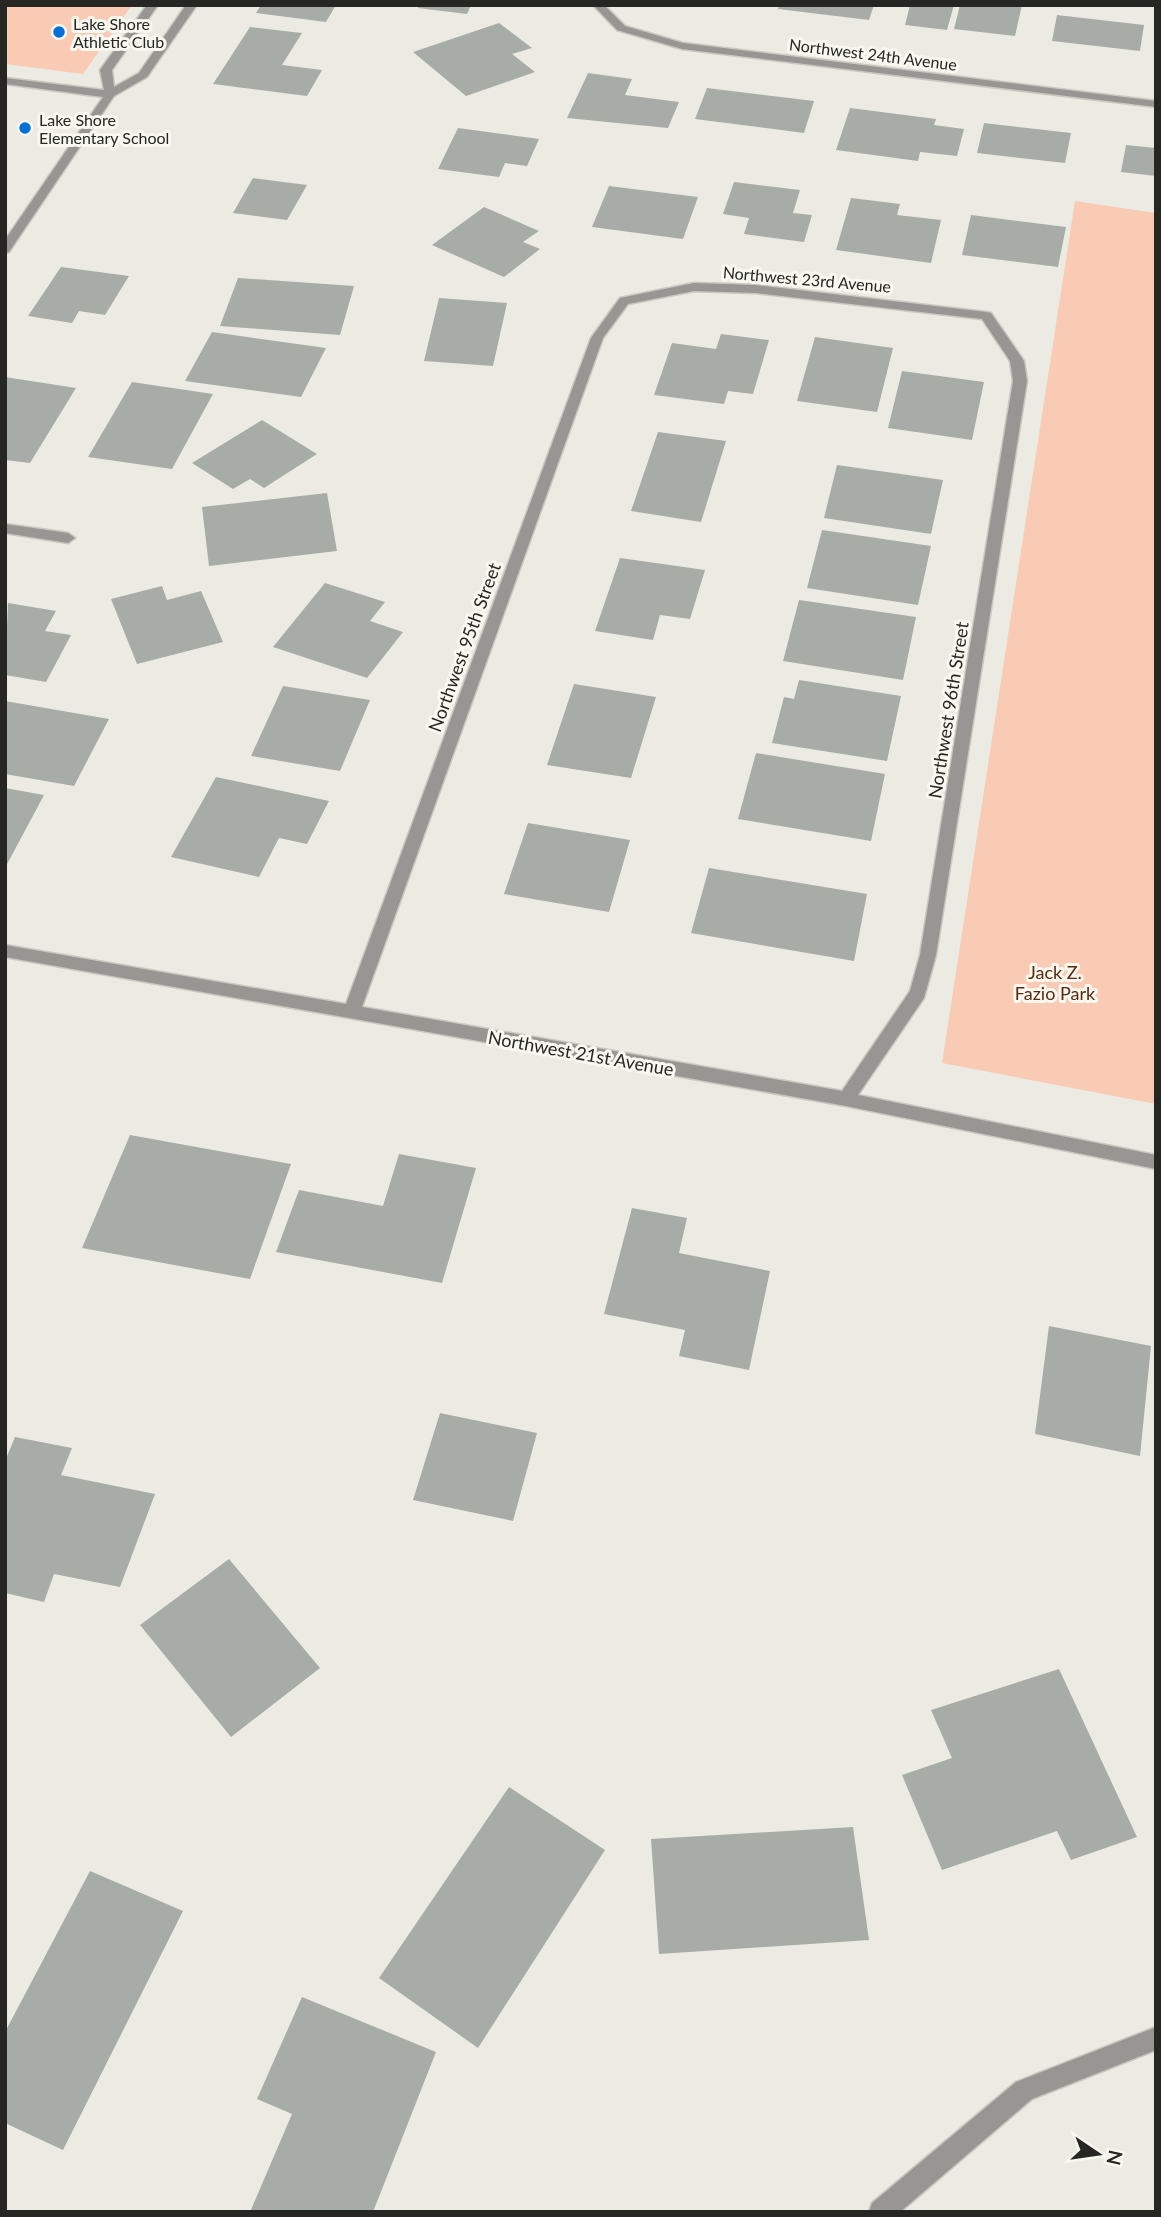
<svg xmlns="http://www.w3.org/2000/svg" width="1161" height="2217" font-family="Lato,sans-serif">
<style>
.green{fill:#f9cbb4}
.building{fill:#a8aca6}
.lines{fill:none;stroke-linecap:round;stroke-linejoin:round}
.minor-casing{stroke:#c8c8c1;stroke-width:3}
.minor{fill:#979693;fill-rule:evenodd}
.poi-dot{fill:#0270d8;stroke:#f8f8f1;stroke-width:2.5}
.labels{text-anchor:middle;dominant-baseline:central;stroke-width:6;stroke-linejoin:round;paint-order:stroke}
.far-poi-label{font-size:16px;fill:#262623;stroke:#f8f8f1;text-anchor:start}
.far-street-label{font-size:16px;fill:#262623;stroke:#f8f8f1}
.street-label{font-size:18px;fill:#262623;stroke:#f8f8f1}
.park-label{font-size:18px;fill:#5c2a0d;stroke:#f8f8f1}
</style>
<rect width="100%" height="100%" fill="#ebebe4"/>
<path class="green" d="M 5,5 L 132,5 L 83,74 L 5,64 Z
M 1075,201 L 1156,213 L 1156,1104 L 942,1063 Z"/>
<path class="building" d="M 261,5 L 336,5 L 326,22 L 256,13 Z
M 419,5 L 471,5 L 467,14 L 418,8 Z
M 779,5 L 874,5 L 869,20 L 778,9 Z
M 910,5 L 954,5 L 947,30 L 905,25 Z
M 960,5 L 1022,5 L 1015,36 L 954,29 Z
M 1057,15 L 1144,25 L 1140,51 L 1052,41 Z
M 499,23 L 532,48 L 512,54 L 535,72 L 466,96 L 413,52 Z
M 250,27 L 302,33 L 282,65 L 322,70 L 307,96 L 213,84 Z
M 588,73 L 632,79 L 625,95 L 679,102 L 668,128 L 567,118 Z
M 707,88 L 814,101 L 804,133 L 695,119 Z
M 850,108 L 936,119 L 934,125 L 964,129 L 957,156 L 920,152 L 918,161 L 836,150 Z
M 984,123 L 1071,133 L 1065,163 L 977,153 Z
M 458,128 L 539,139 L 527,166 L 505,163 L 499,177 L 438,169 Z
M 1126,145 L 1156,148 L 1156,176 L 1121,172 Z
M 253,178 L 307,185 L 287,220 L 233,213 Z
M 734,182 L 800,190 L 793,213 L 812,215 L 804,242 L 744,234 L 749,218 L 723,214 Z
M 609,186 L 698,197 L 683,239 L 592,227 Z
M 851,198 L 900,204 L 897,215 L 941,220 L 931,263 L 836,250 Z
M 484,207 L 539,231 L 523,242 L 540,249 L 504,277 L 432,245 Z
M 971,215 L 1066,227 L 1058,267 L 962,255 Z
M 61,267 L 129,276 L 105,315 L 79,311 L 72,323 L 28,316 Z
M 238,278 L 354,286 L 340,335 L 220,326 Z
M 439,298 L 507,303 L 493,366 L 424,361 Z
M 212,332 L 326,348 L 301,397 L 185,381 Z
M 721,334 L 769,340 L 753,394 L 728,391 L 724,404 L 654,395 L 672,343 L 716,349 Z
M 815,337 L 893,348 L 877,412 L 797,401 Z
M 902,371 L 984,382 L 972,440 L 888,428 Z
M 5,377 L 76,388 L 30,463 L 5,460 Z
M 132,382 L 213,394 L 172,469 L 88,457 Z
M 262,420 L 317,454 L 264,488 L 250,479 L 233,489 L 192,463 Z
M 658,432 L 726,441 L 701,522 L 631,511 Z
M 837,465 L 943,480 L 931,534 L 824,518 Z
M 327,493 L 337,551 L 209,566 L 202,507 Z
M 822,530 L 931,546 L 918,605 L 807,588 Z
M 620,558 L 705,570 L 690,619 L 660,615 L 653,640 L 595,631 Z
M 325,583 L 385,602 L 370,621 L 403,632 L 367,678 L 273,647 Z
M 162,586 L 167,600 L 201,591 L 223,642 L 137,664 L 111,599 Z
M 799,600 L 916,617 L 903,680 L 783,661 Z
M 8,603 L 56,611 L 45,631 L 71,635 L 46,682 L 5,675 Z
M 799,680 L 901,696 L 887,761 L 772,743 L 784,697 L 794,699 Z
M 574,684 L 656,697 L 631,778 L 547,765 Z
M 283,686 L 370,700 L 340,771 L 251,756 Z
M 5,701 L 109,719 L 74,786 L 5,774 Z
M 756,753 L 885,774 L 871,841 L 738,819 Z
M 216,777 L 329,801 L 307,844 L 279,838 L 259,877 L 171,857 Z
M 5,788 L 44,795 L 5,868 Z
M 528,823 L 630,840 L 609,912 L 504,894 Z
M 709,868 L 867,894 L 854,961 L 691,933 Z
M 130,1135 L 291,1164 L 250,1279 L 82,1248 Z
M 399,1154 L 476,1168 L 442,1283 L 276,1252 L 299,1190 L 383,1206 Z
M 632,1208 L 687,1218 L 679,1253 L 770,1271 L 749,1370 L 679,1356 L 685,1330 L 604,1314 Z
M 1049,1326 L 1151,1346 L 1140,1456 L 1035,1434 Z
M 440,1413 L 537,1433 L 513,1521 L 413,1500 Z
M 15,1437 L 72,1448 L 61,1475 L 155,1494 L 120,1587 L 54,1574 L 44,1602 L 5,1593 L 5,1461 Z
M 229,1559 L 320,1668 L 231,1737 L 140,1625 Z
M 1059,1669 L 1137,1837 L 1071,1860 L 1057,1831 L 942,1870 L 902,1775 L 952,1758 L 931,1710 Z
M 509,1787 L 605,1850 L 478,2048 L 379,1978 Z
M 853,1827 L 869,1940 L 659,1954 L 651,1839 Z
M 90,1871 L 183,1911 L 63,2150 L 5,2123 L 5,2032 Z
M 302,1997 L 436,2052 L 373,2212 L 250,2212 L 292,2114 L 257,2099 Z"/>
<g class="lines">
<defs>
<path id="minor" d="M 147,5 L 158,5 L 112,70 L 114,87 L 139,73 L 186,5 L 197,5 L 147,77 L 114,96 L 9,252 L 5,253 L 5,240 L 103,97 L 5,84 L 5,78 L 104,90 L 100,70 Z
M 593,5 L 604,5 L 625,26 L 683,43 L 1156,101 L 1156,107 L 682,49 L 617,30 Z
M 694,283 L 756,285 L 986,312 L 991,313 L 1024,361 L 1027,381 L 936,955 L 924,998 L 858,1095 L 1156,1155 L 1156,1169 L 846,1106 L 5,957 L 5,945 L 346,1004 L 591,338 L 620,298 ZM 694,291 L 756,293 L 982,319 L 1010,361 L 1013,381 L 920,955 L 910,991 L 842,1091 L 362,1007 L 603,338 L 628,304 Z
M 5,524 L 68,533 L 75,538 L 68,543 L 5,533 Z
M 1156,2027 L 1156,2050 L 1032,2099 L 900,2212 L 869,2212 L 872,2203 L 1016,2082 Z"/>
</defs>
<use href="#minor" class="minor-casing"/>
<use href="#minor" class="minor"/>
</g>
<g class="poi-dot">
<circle cx="59" cy="32" r="7"/>
<circle cx="25" cy="128" r="7"/>
</g>
<g class="labels">
<g class="far-poi-label">
<text x="73" y="23">Lake Shore<tspan x="73" dy="18">Athletic Club</tspan></text>
<text x="39" y="119">Lake Shore<tspan x="39" dy="18">Elementary School</tspan></text>
</g>
<g class="far-street-label">
<text transform="translate(873 54) rotate(7)">Northwest 24th Avenue</text>
<text transform="translate(807 279) rotate(5)">Northwest 23rd Avenue</text>
</g>
<g class="street-label">
<text transform="translate(464 647) rotate(-70)">Northwest 95th Street</text>
<text transform="translate(948 710) rotate(-81)">Northwest 96th Street</text>
<text transform="translate(581 1053) rotate(10)">Northwest 21st Avenue</text>
</g>
<g class="park-label">
<text x="1055" y="972">Jack Z.<tspan x="1055" dy="21">Fazio Park</tspan></text>
</g>
</g>
<rect width="1161" height="2217" fill="none" stroke="#262623" stroke-width="14"/>
<g transform="translate(1098 2154) rotate(103)" stroke="#f8f8f1" stroke-width="5" paint-order="stroke">
<path d="M0-5L12 26L0 18L-12 26Z" fill="#262623"/>
<text y="-10" font-size="19" font-weight="bold" text-anchor="middle" fill="#262623">N</text>
</g>
</svg>
